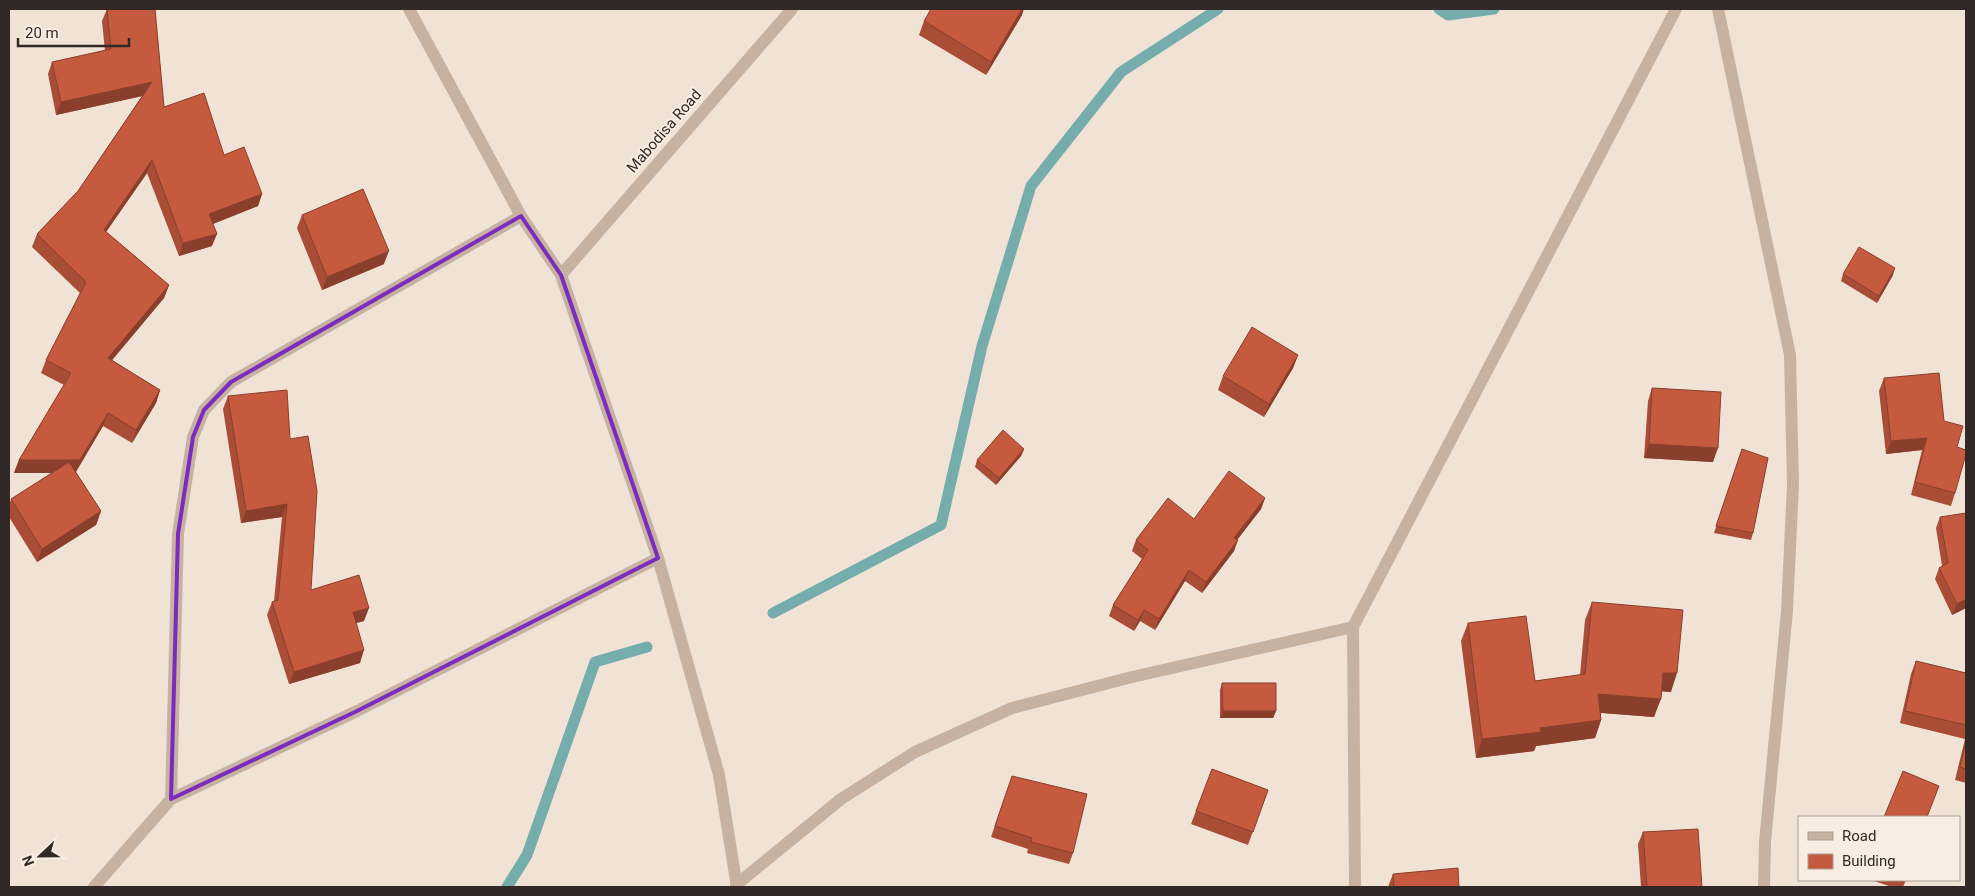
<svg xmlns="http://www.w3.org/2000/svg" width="1975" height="896" font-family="Roboto,sans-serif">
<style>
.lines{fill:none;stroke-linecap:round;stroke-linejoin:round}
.stream{stroke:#75acac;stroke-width:11}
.minor{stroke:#c7b2a2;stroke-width:12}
.tertiary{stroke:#c7b2a2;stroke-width:12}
.wall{fill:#a94d36}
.shaded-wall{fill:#8a3f2c}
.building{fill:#c55a3f;stroke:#8a3f2c}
.marked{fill:none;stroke:#7b2cbf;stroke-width:4;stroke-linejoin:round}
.labels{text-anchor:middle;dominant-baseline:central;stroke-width:4;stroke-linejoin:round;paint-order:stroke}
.street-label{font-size:15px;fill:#322825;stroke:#f8ede2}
</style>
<rect width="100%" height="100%" fill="#f0e3d6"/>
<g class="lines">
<path class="stream" d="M 1439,9 L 1448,15 L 1494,9
M 773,613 L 941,525 L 982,346 L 1031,186 L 1121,72 L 1218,9
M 507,887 L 527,855 L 595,662 L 647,647"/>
<path class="minor" d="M 1718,9 L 1790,355 L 1793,484 L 1787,611 L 1765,842 L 1764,887
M 1353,627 L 1355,887
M 171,799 L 178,534 L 193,437 L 204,410 L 231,382 L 521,216
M 736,885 L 841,799 L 915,752 L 1012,708 L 1132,677 L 1353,627 L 1676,9
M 94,887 L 171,799 L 357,711 L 658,558"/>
<path class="tertiary" d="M 409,9 L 521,216 L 561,275 L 658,558 L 719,775 L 737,887
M 561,275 L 792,9"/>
</g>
<path class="wall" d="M 107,9 L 155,9 L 164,107 L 224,155 L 262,194 L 258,206 L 213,224 L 212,246 L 179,256 L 147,173 L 106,232 L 169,285 L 164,298 L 112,360 L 160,390 L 156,403 L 132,443 L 103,426 L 76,472 L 101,511 L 96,525 L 37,562 L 9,517 L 9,506 L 11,499 L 52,473 L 14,473 L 19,460 L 64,385 L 41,373 L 46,360 L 80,293 L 32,247 L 37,234 L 78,191 L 142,96 L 56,115 L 48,74 L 52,62 L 105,51 L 102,21 Z
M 1022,15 L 986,75 L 919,35 L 924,21 Z
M 302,215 L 384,264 L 322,290 L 297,228 Z
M 1843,274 L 1893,275 L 1877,303 L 1841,281 Z
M 1298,355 L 1293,368 L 1264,417 L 1218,390 L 1223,376 Z
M 1884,378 L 1944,421 L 1957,447 L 1955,493 L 1951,506 L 1911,495 L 1922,450 L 1886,454 L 1879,391 Z
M 1652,388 L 1713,462 L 1644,458 L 1648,401 Z
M 228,396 L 290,439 L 311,590 L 364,621 L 356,623 L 360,663 L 289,684 L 267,615 L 272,602 L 274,601 L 282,517 L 241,523 L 223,409 Z
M 1024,449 L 1021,456 L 996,485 L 975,467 L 977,460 Z
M 1742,449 L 1753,533 L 1751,540 L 1714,533 Z
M 1265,498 L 1261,509 L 1237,540 L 1234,551 L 1202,593 L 1185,581 L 1155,630 L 1140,621 L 1134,631 L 1109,616 L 1113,605 L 1142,559 L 1132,551 L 1136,540 L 1194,519 Z
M 1940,517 L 1966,608 L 1952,615 L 1935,579 L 1939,568 L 1942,566 L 1936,528 Z
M 1592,602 L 1671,692 L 1661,691 L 1654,717 L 1601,713 L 1601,720 L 1595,738 L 1536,746 L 1534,751 L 1476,758 L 1461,641 L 1468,623 L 1535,681 L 1580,675 L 1585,620 Z
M 1916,661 L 1966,673 L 1966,783 L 1955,780 L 1965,739 L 1900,723 L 1911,674 Z
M 1222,683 L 1276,711 L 1273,718 L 1220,718 L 1220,690 Z
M 1212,769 L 1268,790 L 1248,845 L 1191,824 Z
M 1008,787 L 1073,853 L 1069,864 L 1027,853 L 1028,849 L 991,837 Z
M 1643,832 L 1702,887 L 1641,887 L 1638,844 Z
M 1393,874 L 1459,887 L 1388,887 Z
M 1871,880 L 1906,880 L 1903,887 L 1892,887 Z"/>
<path class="shaded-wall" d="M 1022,9 L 1024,9 L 1022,15 L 986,75 L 991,62 Z
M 152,82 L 147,95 L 56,115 L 61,102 Z
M 152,160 L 147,173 L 99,242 L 104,230 Z
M 262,194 L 258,206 L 205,227 L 209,214 Z
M 217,234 L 212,246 L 179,256 L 183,243 Z
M 389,251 L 384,264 L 322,290 L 327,277 Z
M 1895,268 L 1893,275 L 1877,303 L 1879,296 Z
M 169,285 L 164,298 L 103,371 L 108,358 Z
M 1298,355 L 1293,368 L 1264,417 L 1269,404 Z
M 160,390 L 156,403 L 132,443 L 136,430 Z
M 108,413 L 103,426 L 75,473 L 14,473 L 19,460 Z
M 1927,438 L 1922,450 L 1886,454 L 1891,441 Z
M 1649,444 L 1718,448 L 1713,462 L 1644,458 Z
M 1024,449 L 1021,456 L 996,485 L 999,478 Z
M 1265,498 L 1261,509 L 1230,549 L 1234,538 Z
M 287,504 L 282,517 L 241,523 L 246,511 Z
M 101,511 L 96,525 L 37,562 L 42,549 Z
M 1238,540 L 1234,551 L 1202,593 L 1206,582 Z
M 1189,570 L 1185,581 L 1155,630 L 1159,619 Z
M 1966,599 L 1966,608 L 1952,615 L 1957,604 Z
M 369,608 L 364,621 L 348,625 L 353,612 Z
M 1144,610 L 1140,621 L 1134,631 L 1138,620 Z
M 364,650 L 360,663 L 289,684 L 294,672 Z
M 1663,673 L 1677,673 L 1671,692 L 1656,691 Z
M 1598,694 L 1661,699 L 1654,717 L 1591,712 Z
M 1223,711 L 1276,711 L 1273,718 L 1220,718 Z
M 1601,720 L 1595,738 L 1536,746 L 1534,751 L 1476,758 L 1482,739 L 1540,728 Z"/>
<path class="building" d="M 107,9 L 155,9 L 164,107 L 204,93 L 224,155 L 244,147 L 262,194 L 209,214 L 217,234 L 183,243 L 152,160 L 104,230 L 169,285 L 108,358 L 160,390 L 136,430 L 108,413 L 80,460 L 19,460 L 71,373 L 46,360 L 86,282 L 37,234 L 78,191 L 152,82 L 61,102 L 52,62 L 111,49 Z
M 931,9 L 1022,9 L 991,62 L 924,21 Z
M 363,189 L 389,251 L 327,277 L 302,215 Z
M 1859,247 L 1895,268 L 1879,296 L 1843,274 Z
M 1252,327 L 1298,355 L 1269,404 L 1223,376 Z
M 1939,373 L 1944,421 L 1963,426 L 1957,447 L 1966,450 L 1966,454 L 1955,493 L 1915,482 L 1927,438 L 1891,441 L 1884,378 Z
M 1652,388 L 1721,392 L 1718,448 L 1649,444 Z
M 287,390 L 290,439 L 308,436 L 317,491 L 311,590 L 359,575 L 369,608 L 353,612 L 364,650 L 294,672 L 272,602 L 278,600 L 287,504 L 246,511 L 228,396 Z
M 1003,430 L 1024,449 L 999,478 L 977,460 Z
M 1742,449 L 1768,458 L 1753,533 L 1716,526 Z
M 69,462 L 101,511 L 42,549 L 11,499 Z
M 1229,471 L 1265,498 L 1234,538 L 1238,540 L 1206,582 L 1189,570 L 1159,619 L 1144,610 L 1138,620 L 1113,605 L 1148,550 L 1136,540 L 1168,498 L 1194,519 Z
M 1966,513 L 1966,599 L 1957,604 L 1939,568 L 1948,563 L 1940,517 Z
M 1592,602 L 1683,610 L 1677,673 L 1663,673 L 1661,699 L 1598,694 L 1601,720 L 1540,728 L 1541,732 L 1482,739 L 1468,623 L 1526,616 L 1535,681 L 1585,674 Z
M 1916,661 L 1966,673 L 1966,725 L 1905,711 Z
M 1222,683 L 1276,683 L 1276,711 L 1223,711 Z
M 1966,741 L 1966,769 L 1960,767 Z
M 1212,769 L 1268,790 L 1253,832 L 1196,811 Z
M 1903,771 L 1939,786 L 1927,817 L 1884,817 Z
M 1012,776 L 1087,794 L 1073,853 L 1031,842 L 1032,838 L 995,826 Z
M 1698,829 L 1702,887 L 1647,887 L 1643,832 Z
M 1458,868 L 1459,887 L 1394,887 L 1393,874 Z"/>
<path class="marked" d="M 521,216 L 561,275 L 658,558 L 357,711 L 171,799 L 178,534 L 193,437 L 204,410 L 231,382 Z"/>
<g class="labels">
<g class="street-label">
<text transform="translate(664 131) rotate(-49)">Mabodisa Road</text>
</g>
</g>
<rect width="1975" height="896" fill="none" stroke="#322825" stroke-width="20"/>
<rect x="1798" y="816" width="162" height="65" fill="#f8ede2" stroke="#a99e96"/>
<rect x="1808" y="832" width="25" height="8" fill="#c7b2a2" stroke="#a99e96"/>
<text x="1842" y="841" font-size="15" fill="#322825">Road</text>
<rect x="1808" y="854" width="25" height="15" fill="#c55a3f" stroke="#a99e96"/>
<text x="1842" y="866" font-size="15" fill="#322825">Building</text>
<g transform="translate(40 856) rotate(248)" stroke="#f8ede2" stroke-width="4" paint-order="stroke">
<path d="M0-4L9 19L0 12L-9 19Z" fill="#322825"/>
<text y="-8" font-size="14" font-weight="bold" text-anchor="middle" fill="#322825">N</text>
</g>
<path d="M18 38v8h111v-8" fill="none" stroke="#322825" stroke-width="2.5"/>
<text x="25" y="38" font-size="15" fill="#322825" stroke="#f8ede2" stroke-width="4" paint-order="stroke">20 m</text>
</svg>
